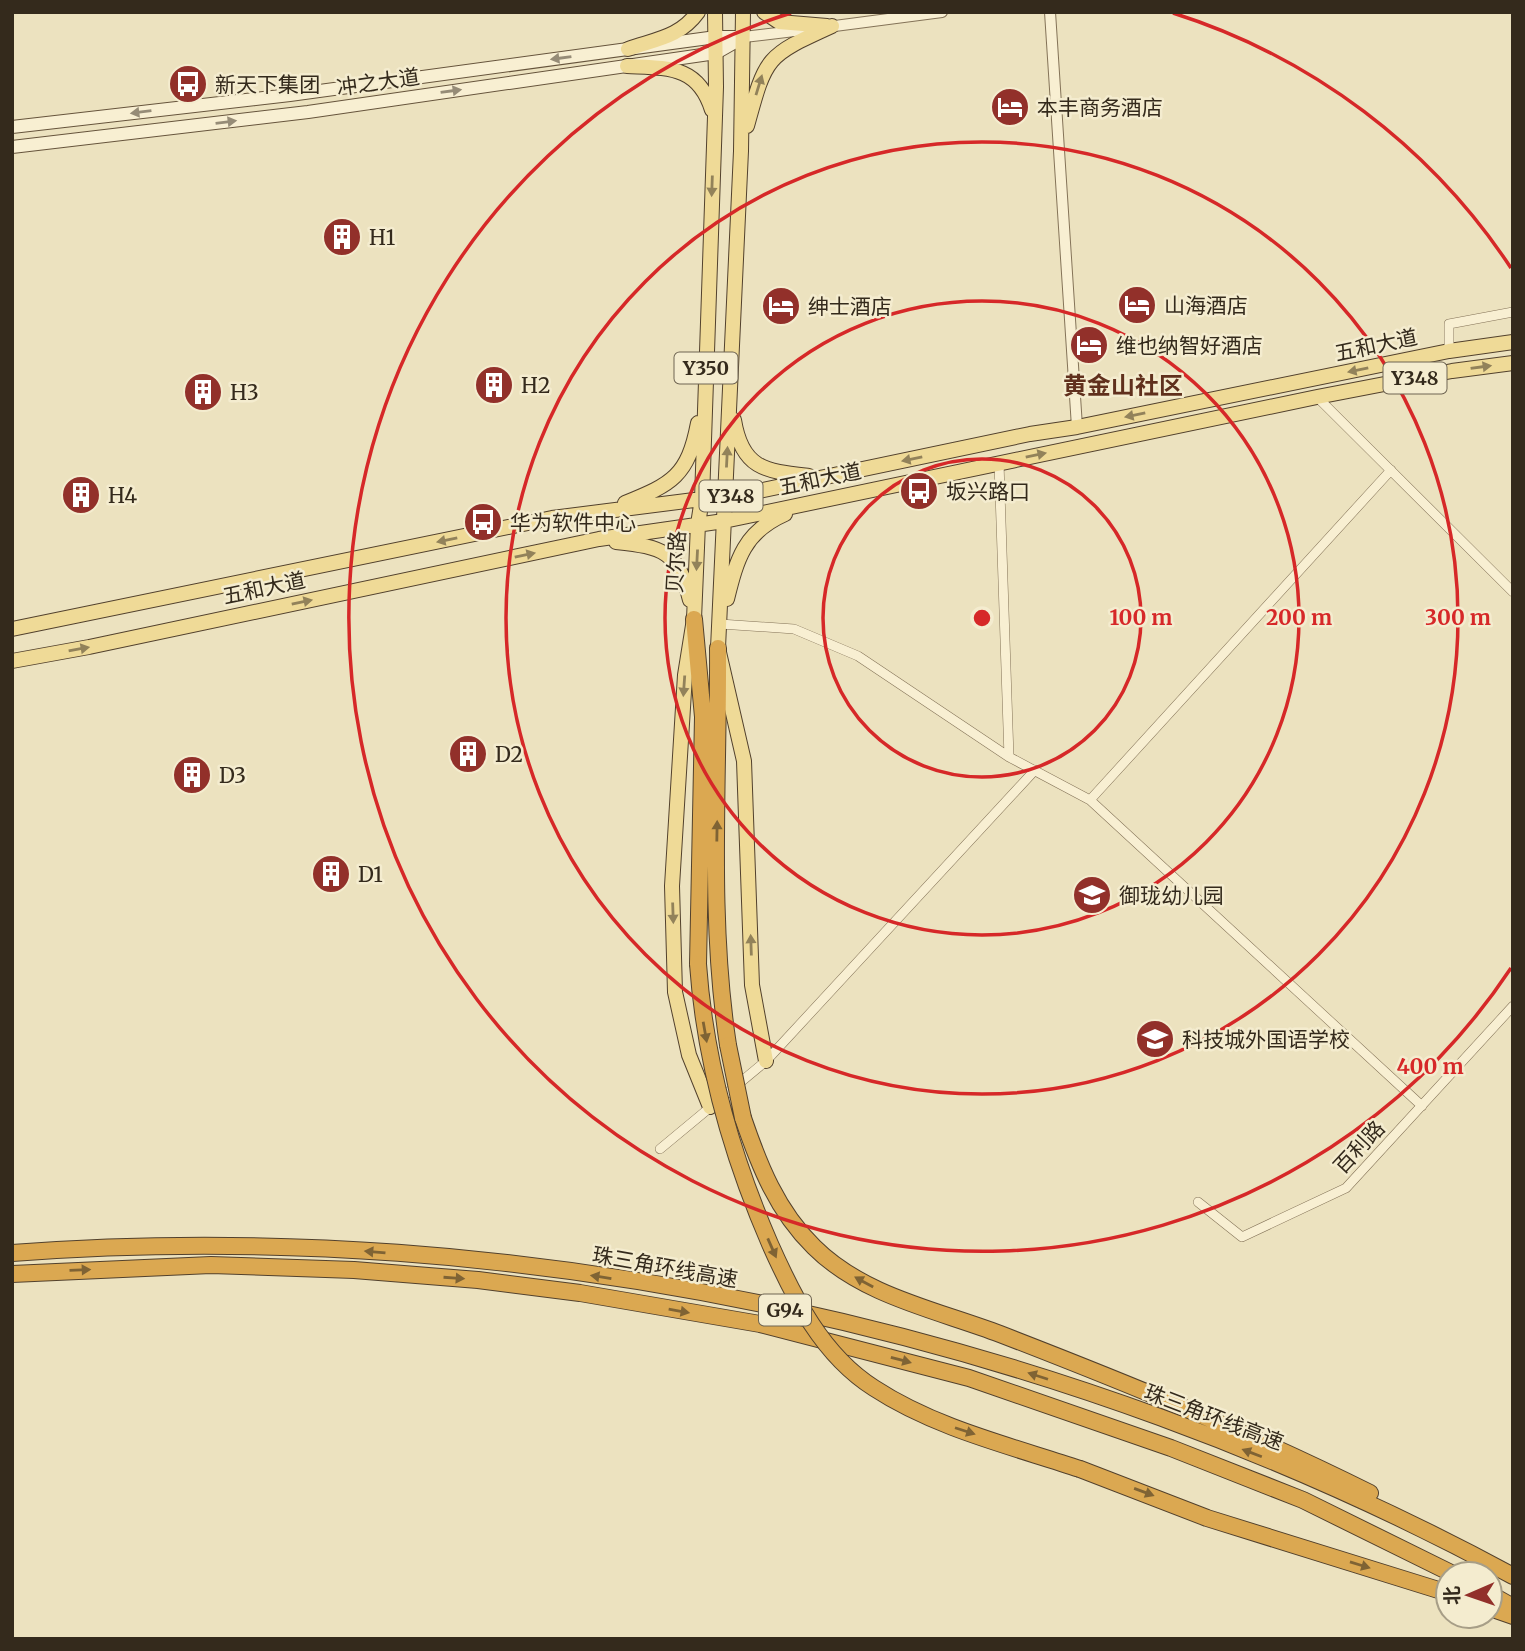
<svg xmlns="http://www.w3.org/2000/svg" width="1525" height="1651" font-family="Merriweather,'Noto Sans SC',serif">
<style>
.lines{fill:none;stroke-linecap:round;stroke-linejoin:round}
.minor-casing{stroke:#847358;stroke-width:10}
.tertiary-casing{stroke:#847358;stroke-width:12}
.secondary-casing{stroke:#66543c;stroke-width:14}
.primary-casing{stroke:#52412d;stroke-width:16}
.motorway-casing{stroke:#52412d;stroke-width:18}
.minor{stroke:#f8efd2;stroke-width:9}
.tertiary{stroke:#f8efd2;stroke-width:10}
.secondary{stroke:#f8efd2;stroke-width:12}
.primary{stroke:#efda97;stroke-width:14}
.motorway{stroke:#dba851;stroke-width:16}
.motorway-bridge-casing{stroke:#52412d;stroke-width:18;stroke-linecap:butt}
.motorway-bridge{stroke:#dba851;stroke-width:16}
.oneway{fill:#968c77}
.oneway2{fill:#92825a}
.oneway3{fill:#7f6334}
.ring{fill:none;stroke:#d62828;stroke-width:3.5}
.labels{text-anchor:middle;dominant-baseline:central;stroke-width:5;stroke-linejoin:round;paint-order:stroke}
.shield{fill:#f4eccf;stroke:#6e6452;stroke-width:2}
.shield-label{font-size:19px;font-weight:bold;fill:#342a1c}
.street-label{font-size:21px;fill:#342a1c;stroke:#f4eccf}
.poi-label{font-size:21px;fill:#342a1c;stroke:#f4eccf;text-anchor:start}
.quarter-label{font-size:24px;font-weight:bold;fill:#60301d;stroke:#f4eccf}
.centre{fill:#d62828;stroke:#f4eccf;stroke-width:3.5}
.ring-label{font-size:21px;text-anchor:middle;font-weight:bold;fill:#d62828;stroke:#f4eccf;stroke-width:5;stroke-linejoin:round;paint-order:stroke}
</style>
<rect width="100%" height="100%" fill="#ece2bf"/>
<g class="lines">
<defs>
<path id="minor" d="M 1449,351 L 1449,324 L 1513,312
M 1317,397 L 1513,592
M 999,463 L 1009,757
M 720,624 L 794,629 L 858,656 L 1009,757 L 1090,800 L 1422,1106
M 1090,800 L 1391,470
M 660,1149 L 766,1061 L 1035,770
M 1198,1202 L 1242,1237 L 1346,1188 L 1513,1006"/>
<path id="tertiary" d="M 1050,12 L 1077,427
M 827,27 L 942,12
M 744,37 L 811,29"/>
<path id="secondary" d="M 12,127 L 290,95 L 716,37 L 741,37
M 12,147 L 308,112 L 716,53 L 744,37"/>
<path id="primary" d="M 743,12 L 741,151 L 718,648 L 744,761 L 752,985 L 766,1061
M 764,12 L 779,22 L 827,26
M 628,49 C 657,39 680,37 698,12
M 627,66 C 667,68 698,65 712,110
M 747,126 C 766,56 766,56 832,26
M 734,420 C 742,469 765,471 809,476
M 625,503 C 672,484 688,476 698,423
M 616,542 C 663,547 678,551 690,600
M 727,599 C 737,559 744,532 785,514
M 12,629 L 552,518 L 702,499 L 725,498 L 1030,434 L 1077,427 L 1449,351 L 1513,342
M 12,661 L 89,647 L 599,539 L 724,521 L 1317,397 L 1452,371 L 1513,363
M 710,1107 L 689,1055 L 675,992 L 672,886 L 685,675 L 694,619 L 698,524 L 702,499 L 716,87 L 715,12"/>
<path id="motorway" d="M 694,619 L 703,717 L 698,964
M 718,648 C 719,779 708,915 728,1045
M 743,1118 C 759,1165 777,1211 814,1247 C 863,1296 937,1310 1000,1334 C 1124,1382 1250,1433 1370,1493
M 12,1253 C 520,1214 1065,1333 1513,1576
M 12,1274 L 211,1265 L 354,1270 L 478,1280 L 580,1293 L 760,1324 L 969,1378 L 1171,1448 L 1303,1500 L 1453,1574
M 1080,1469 L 1207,1518 L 1448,1593
M 1490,1594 L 1513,1607
M 1490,1608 L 1513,1616"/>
</defs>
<use href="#minor" class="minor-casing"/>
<use href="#tertiary" class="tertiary-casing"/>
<use href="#secondary" class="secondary-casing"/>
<use href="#primary" class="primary-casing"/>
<use href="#motorway" class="motorway-casing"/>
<use href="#minor" class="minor"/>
<use href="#tertiary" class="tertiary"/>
<use href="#secondary" class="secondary"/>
<use href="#primary" class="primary"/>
<use href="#motorway" class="motorway"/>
<defs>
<path id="motorway-bridge" d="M 698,964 C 705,1063 731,1154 770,1244 C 794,1298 822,1355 874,1388 C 935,1428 1011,1446 1080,1469
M 728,1045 L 743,1118"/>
</defs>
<use href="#motorway-bridge" class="motorway-bridge-casing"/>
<use href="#motorway-bridge" class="motorway-bridge"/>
</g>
<defs><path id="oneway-solid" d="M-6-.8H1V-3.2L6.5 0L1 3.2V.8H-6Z" transform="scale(1.75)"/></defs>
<g class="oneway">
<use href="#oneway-solid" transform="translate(561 58) rotate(172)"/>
<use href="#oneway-solid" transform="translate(451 91) rotate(-8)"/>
<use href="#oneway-solid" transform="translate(141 112) rotate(173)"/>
<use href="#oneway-solid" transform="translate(226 122) rotate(-7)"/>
</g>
<g class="oneway2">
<use href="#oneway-solid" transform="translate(759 85) rotate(-73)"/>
<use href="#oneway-solid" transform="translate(712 186) rotate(92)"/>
<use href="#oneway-solid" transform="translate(1481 367) rotate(-8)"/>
<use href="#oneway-solid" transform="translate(1358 370) rotate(168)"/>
<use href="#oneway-solid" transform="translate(1135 415) rotate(168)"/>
<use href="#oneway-solid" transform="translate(1036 455) rotate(-12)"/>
<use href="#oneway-solid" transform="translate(727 457) rotate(-87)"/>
<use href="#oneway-solid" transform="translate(912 459) rotate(168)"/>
<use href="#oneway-solid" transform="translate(447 540) rotate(168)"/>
<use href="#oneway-solid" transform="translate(525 555) rotate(-12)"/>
<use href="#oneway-solid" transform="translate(697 560) rotate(93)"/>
<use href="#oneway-solid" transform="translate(302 602) rotate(-12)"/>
<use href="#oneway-solid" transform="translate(79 649) rotate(-10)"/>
<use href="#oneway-solid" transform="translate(684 686) rotate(94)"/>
<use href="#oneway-solid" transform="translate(673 913) rotate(88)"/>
<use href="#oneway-solid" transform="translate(751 945) rotate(-92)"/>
</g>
<g class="oneway3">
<use href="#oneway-solid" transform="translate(717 831) rotate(-89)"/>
<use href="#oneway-solid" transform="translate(705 1032) rotate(80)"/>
<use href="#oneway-solid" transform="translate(772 1248) rotate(66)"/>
<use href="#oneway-solid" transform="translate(375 1252) rotate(-175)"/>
<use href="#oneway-solid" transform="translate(80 1270) rotate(-2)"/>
<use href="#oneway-solid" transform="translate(601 1277) rotate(-171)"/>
<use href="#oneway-solid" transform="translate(454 1278) rotate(4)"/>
<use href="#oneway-solid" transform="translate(864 1282) rotate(-151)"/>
<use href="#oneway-solid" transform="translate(679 1311) rotate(10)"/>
<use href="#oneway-solid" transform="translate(901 1360) rotate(15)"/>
<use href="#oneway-solid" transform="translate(1038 1376) rotate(-162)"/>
<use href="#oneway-solid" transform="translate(965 1431) rotate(18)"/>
<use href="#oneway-solid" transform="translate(1252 1453) rotate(-159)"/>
<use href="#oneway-solid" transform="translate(1144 1492) rotate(20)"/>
<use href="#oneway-solid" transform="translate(1360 1565) rotate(17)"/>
</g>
<g class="ring">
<circle cx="982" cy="618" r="159"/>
<circle cx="982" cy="618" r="317"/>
<circle cx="982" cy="618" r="476"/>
<path d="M1511 968A634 634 0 1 1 791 13M1173 13A634 634 0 0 1 1511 268"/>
</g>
<defs>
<symbol id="bus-disc" viewBox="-11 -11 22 22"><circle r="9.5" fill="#92302a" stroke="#f4eccf"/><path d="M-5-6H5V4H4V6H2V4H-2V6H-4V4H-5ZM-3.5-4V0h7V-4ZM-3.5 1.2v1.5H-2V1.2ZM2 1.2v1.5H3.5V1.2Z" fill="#fff"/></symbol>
<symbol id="hotel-disc" viewBox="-11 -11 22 22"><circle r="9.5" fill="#92302a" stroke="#f4eccf"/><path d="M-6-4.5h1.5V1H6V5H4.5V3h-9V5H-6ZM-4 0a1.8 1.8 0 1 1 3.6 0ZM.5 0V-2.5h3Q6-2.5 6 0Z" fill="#fff"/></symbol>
<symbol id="building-disc" viewBox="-11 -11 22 22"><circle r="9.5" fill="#92302a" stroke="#f4eccf"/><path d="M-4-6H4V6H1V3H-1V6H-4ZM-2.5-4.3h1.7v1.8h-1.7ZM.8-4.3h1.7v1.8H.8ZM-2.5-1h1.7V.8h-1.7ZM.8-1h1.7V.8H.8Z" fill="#fff"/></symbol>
<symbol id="school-disc" viewBox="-11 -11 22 22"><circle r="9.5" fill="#92302a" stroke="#f4eccf"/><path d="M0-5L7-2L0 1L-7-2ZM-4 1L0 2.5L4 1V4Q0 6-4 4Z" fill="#fff"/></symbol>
</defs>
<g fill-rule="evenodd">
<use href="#bus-disc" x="166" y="62" width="44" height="44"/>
<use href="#hotel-disc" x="988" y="85" width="44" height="44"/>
<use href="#building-disc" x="320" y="215" width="44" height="44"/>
<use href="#hotel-disc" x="1115" y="283" width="44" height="44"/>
<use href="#hotel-disc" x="759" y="284" width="44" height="44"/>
<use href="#hotel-disc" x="1067" y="323" width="44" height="44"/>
<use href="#building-disc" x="472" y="363" width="44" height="44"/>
<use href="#building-disc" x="181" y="370" width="44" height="44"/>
<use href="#bus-disc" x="897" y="469" width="44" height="44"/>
<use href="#building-disc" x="59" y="473" width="44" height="44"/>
<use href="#bus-disc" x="461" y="500" width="44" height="44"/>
<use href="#building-disc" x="446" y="732" width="44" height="44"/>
<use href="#building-disc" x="170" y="753" width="44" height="44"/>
<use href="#building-disc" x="309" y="852" width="44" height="44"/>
<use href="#school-disc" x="1070" y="873" width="44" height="44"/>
<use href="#school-disc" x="1133" y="1017" width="44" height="44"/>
</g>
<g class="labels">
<g class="shield">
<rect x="674.5" y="352.5" width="63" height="31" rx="5"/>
<rect x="1383.5" y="362.5" width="63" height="31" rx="5"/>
<rect x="699.5" y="480.5" width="63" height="31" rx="5"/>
<rect x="759" y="1294.5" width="52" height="31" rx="5"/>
</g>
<g class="shield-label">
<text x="706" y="368">Y350</text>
<text x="1415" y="378">Y348</text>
<text x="731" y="496">Y348</text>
<text x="785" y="1310">G94</text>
</g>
<g class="street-label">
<text transform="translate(378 82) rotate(-8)">冲之大道</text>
<text transform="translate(1376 345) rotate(-12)">五和大道</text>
<text transform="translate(820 479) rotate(-12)">五和大道</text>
<text transform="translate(676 562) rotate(-87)">贝尔路</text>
<text transform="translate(264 588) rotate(-12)">五和大道</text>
<text transform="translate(1359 1147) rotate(-47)">百利路</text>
<text transform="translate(665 1267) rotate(10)">珠三角环线高速</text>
<text transform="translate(1214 1417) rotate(21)">珠三角环线高速</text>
</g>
<g class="poi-label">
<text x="215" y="84">新天下集团</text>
<text x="1037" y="107">本丰商务酒店</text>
<text x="369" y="237">H1</text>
<text x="1164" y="305">山海酒店</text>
<text x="808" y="306">绅士酒店</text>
<text x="1116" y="345">维也纳智好酒店</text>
<text x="521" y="385">H2</text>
<text x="230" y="392">H3</text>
<text x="946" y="491">坂兴路口</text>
<text x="108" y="495">H4</text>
<text x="510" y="522">华为软件中心</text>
<text x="495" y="754">D2</text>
<text x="219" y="775">D3</text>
<text x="358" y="874">D1</text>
<text x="1119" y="895">御珑幼儿园</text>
<text x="1182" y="1039">科技城外国语学校</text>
</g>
<g class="quarter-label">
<text x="1123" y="385">黄金山社区</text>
</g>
</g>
<circle cx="982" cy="618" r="10" class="centre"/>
<g class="ring-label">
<text x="1141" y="625">100 m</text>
<text x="1299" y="625">200 m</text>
<text x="1458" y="625">300 m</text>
<text x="1430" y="1074">400 m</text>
</g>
<rect width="1525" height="1651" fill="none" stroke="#342a1c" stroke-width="28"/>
<g transform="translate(1469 1595) rotate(268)"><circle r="33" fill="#f4eccf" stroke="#a79e87" stroke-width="2"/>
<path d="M0-5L12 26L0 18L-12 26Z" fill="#92302a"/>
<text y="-10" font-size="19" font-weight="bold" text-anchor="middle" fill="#342a1c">北</text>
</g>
</svg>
